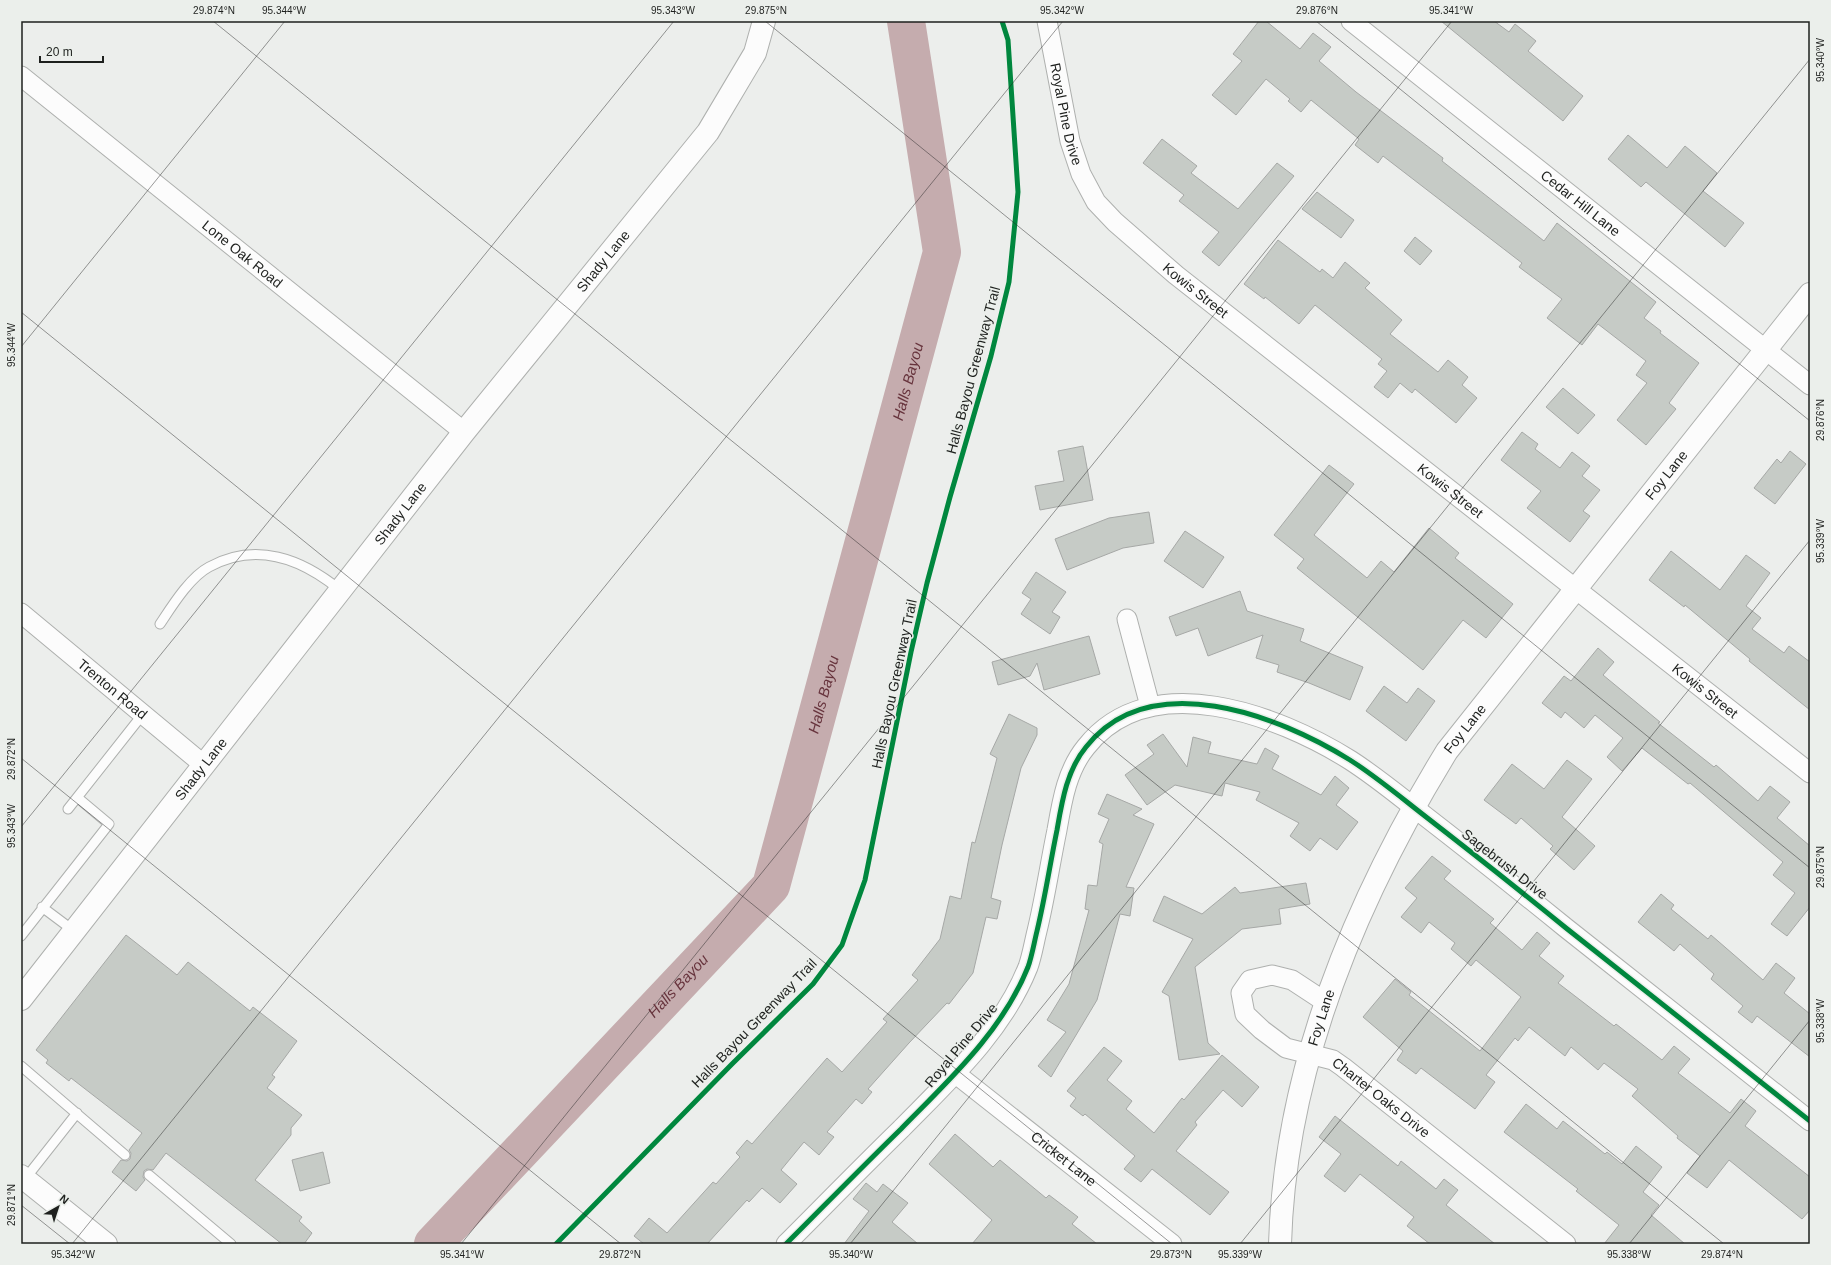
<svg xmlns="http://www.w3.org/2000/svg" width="1831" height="1265" font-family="Arial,sans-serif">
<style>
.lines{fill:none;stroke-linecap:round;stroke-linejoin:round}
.river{stroke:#c5acae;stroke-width:38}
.building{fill:#c6cbc6;stroke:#a6a8a6}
.lane-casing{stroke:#aeb0ae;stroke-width:11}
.street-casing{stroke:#aeb0ae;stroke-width:21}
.secondary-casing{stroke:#aeb0ae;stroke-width:24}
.lane{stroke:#fcfcfc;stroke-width:9}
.street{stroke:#fcfcfc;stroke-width:19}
.secondary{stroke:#fcfcfc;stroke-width:22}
.cycleway-casing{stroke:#ebefeb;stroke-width:8}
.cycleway{stroke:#00873e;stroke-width:5}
.ticks{fill:none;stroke:#1e201e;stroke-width:1;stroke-opacity:0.45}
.labels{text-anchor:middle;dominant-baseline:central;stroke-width:3;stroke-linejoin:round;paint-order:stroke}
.street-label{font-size:14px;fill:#1e201e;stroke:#ebefeb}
.water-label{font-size:15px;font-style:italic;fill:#67343d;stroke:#ebefeb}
.neatline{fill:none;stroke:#1e201e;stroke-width:1.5}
.ticks-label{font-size:10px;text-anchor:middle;fill:#1e201e}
</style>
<rect width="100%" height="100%" fill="#eceeec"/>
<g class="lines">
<path class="river" id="s1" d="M 433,1244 L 771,886 L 942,252 L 906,21"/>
</g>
<path class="building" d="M 1259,21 L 1266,21 L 1300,49 L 1313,33 L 1331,47 L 1319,61 L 1356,92 L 1443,158 L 1442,161 L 1544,241 L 1557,223 L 1656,302 L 1644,318 L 1661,331 L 1660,333 L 1699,363 L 1669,403 L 1676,409 L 1646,445 L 1617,420 L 1647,383 L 1636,375 L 1646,361 L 1598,324 L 1582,345 L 1547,318 L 1562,299 L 1519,267 L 1522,263 L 1383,156 L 1378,163 L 1355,145 L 1359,139 L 1311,100 L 1301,112 L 1288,101 L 1290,99 L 1266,79 L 1236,115 L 1212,95 L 1242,61 L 1233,54 Z
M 1441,21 L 1494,21 L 1509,32 L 1515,24 L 1536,41 L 1528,51 L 1583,96 L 1563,121 Z
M 1628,135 L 1667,168 L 1685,146 L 1717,173 L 1703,191 L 1744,223 L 1725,247 L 1646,182 L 1641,187 L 1608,159 Z
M 1162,139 L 1197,166 L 1191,173 L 1238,209 L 1277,163 L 1294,176 L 1219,266 L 1202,252 L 1219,232 L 1179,201 L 1184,195 L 1143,163 Z
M 1317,192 L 1354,220 L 1341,238 L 1302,209 Z
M 1415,237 L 1432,251 L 1420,265 L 1404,251 Z
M 1278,240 L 1320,272 L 1322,269 L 1333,278 L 1345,262 L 1370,283 L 1365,288 L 1402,320 L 1390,334 L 1438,372 L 1448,360 L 1468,377 L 1462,385 L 1477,398 L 1456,423 L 1415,389 L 1412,393 L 1400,383 L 1388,398 L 1374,387 L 1387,371 L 1378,364 L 1382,359 L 1315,305 L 1299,324 L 1265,297 L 1264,299 L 1244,284 Z
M 1563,388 L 1595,415 L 1578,434 L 1546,407 Z
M 1522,432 L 1538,444 L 1535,449 L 1560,468 L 1572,452 L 1590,466 L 1582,476 L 1600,490 L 1583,511 L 1590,516 L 1570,542 L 1527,508 L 1541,491 L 1501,460 Z
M 1083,446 L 1093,500 L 1040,510 L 1035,486 L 1064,481 L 1058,451 Z
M 1790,451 L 1806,464 L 1775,504 L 1754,488 L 1777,459 L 1781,463 Z
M 1329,465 L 1354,484 L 1314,535 L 1367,578 L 1381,561 L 1394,572 L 1429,528 L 1459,553 L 1455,558 L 1513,604 L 1486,638 L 1463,620 L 1423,670 L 1297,568 L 1304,559 L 1274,535 Z
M 1149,512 L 1154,543 L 1123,548 L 1067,570 L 1055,539 L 1109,518 Z
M 1185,531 L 1224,557 L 1203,588 L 1164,561 Z
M 1671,551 L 1720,590 L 1746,555 L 1770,573 L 1746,606 L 1761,618 L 1752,629 L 1784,653 L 1789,646 L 1810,662 L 1810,710 L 1749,661 L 1750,659 L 1685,605 L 1684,607 L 1649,580 Z
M 1036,572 L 1066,592 L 1052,612 L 1060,617 L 1050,634 L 1021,614 L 1031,599 L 1022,593 Z
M 1240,591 L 1247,611 L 1304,629 L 1300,641 L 1363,667 L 1350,700 L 1309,683 L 1277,672 L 1279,665 L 1256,658 L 1263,635 L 1208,656 L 1198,628 L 1176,636 L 1169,617 Z
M 1089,636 L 1100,674 L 1044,690 L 1037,663 L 1030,676 L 998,685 L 992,662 Z
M 1598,648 L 1614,662 L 1603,675 L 1660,722 L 1658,723 L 1714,767 L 1716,765 L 1758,801 L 1770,786 L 1790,802 L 1777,818 L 1810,846 L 1810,907 L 1787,936 L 1771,924 L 1795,893 L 1773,875 L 1783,862 L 1690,783 L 1688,784 L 1642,748 L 1622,771 L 1607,757 L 1623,738 L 1595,715 L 1584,728 L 1565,712 L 1561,718 L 1542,703 L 1564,676 L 1571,681 Z
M 1384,686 L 1407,703 L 1418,688 L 1435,701 L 1406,741 L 1366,711 Z
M 1009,714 L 1037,728 L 1037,735 L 1021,768 L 1002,845 L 991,898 L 1001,901 L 997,919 L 986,917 L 973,973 L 949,1004 L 947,1003 L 909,1043 L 868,1089 L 872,1092 L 862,1104 L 856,1099 L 827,1132 L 834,1137 L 819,1155 L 804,1142 L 781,1170 L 797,1184 L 780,1203 L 762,1188 L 749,1202 L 747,1200 L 707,1244 L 644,1244 L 634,1236 L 649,1218 L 667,1233 L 713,1182 L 716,1184 L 740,1157 L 736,1153 L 747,1140 L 752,1144 L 827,1058 L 842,1072 L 887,1022 L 883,1019 L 918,980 L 912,975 L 940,939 L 950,896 L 961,899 L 972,842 L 975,843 L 997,758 L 990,754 Z
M 1163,734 L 1187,767 L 1193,737 L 1211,742 L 1208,753 L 1257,764 L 1265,748 L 1279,756 L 1272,769 L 1321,795 L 1335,776 L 1349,788 L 1336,805 L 1358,822 L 1337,850 L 1320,838 L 1310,851 L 1290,836 L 1299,823 L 1256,800 L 1260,792 L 1225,783 L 1222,796 L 1175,785 L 1147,805 L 1125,775 L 1154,754 L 1147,745 Z
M 1567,760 L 1592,779 L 1562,817 L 1595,846 L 1574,870 L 1550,849 L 1553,846 L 1521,818 L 1516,824 L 1484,800 L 1512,764 L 1544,789 Z
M 1107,794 L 1142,809 L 1133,815 L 1154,824 L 1126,887 L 1134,888 L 1130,916 L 1120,914 L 1097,1000 L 1051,1077 L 1038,1066 L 1066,1032 L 1047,1020 L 1069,984 L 1089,910 L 1085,909 L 1088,885 L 1097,886 L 1103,844 L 1099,842 L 1109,819 L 1098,814 Z
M 1432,856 L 1451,871 L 1444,879 L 1494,919 L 1490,923 L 1522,950 L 1537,932 L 1550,943 L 1539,956 L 1564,976 L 1558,983 L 1614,1026 L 1616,1024 L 1662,1060 L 1674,1046 L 1690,1059 L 1678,1073 L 1730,1113 L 1741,1099 L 1756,1111 L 1745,1126 L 1810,1177 L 1810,1210 L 1802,1219 L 1729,1160 L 1707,1188 L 1687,1173 L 1700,1156 L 1677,1138 L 1678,1136 L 1632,1096 L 1638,1089 L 1604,1063 L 1598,1070 L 1571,1047 L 1565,1056 L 1529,1027 L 1518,1041 L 1515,1038 L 1486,1075 L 1495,1082 L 1475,1109 L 1421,1068 L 1416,1074 L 1397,1060 L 1403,1051 L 1363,1017 L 1395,979 L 1411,992 L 1409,995 L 1480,1051 L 1521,997 L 1476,960 L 1471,966 L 1451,949 L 1455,943 L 1429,922 L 1421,933 L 1401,917 L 1417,898 L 1405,888 Z
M 1306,883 L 1310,904 L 1279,909 L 1281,924 L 1242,929 L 1195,967 L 1208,1043 L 1220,1054 L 1179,1060 L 1169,996 L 1162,992 L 1193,939 L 1153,921 L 1164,896 L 1202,914 L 1235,887 L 1240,893 Z
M 1661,894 L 1674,905 L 1671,909 L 1708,939 L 1711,935 L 1763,980 L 1776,963 L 1795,978 L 1784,993 L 1810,1014 L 1810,1057 L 1757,1016 L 1752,1023 L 1738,1012 L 1743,1006 L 1711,979 L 1714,974 L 1680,944 L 1674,951 L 1638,922 Z
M 126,935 L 177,975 L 188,962 L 250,1011 L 253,1007 L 297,1041 L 272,1075 L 275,1077 L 267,1088 L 302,1115 L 291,1128 L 291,1135 L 255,1180 L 302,1217 L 299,1221 L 312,1233 L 304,1244 L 282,1244 L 166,1153 L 153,1170 L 147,1169 L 144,1171 L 143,1177 L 145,1180 L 136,1191 L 112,1172 L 121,1160 L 127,1161 L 130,1159 L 131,1153 L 129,1150 L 142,1133 L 71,1078 L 69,1081 L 46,1063 L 48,1060 L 36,1050 Z
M 1104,1047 L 1122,1061 L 1107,1080 L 1132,1101 L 1126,1109 L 1154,1133 L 1182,1098 L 1184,1100 L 1222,1055 L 1259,1087 L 1242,1107 L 1223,1090 L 1195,1122 L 1197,1125 L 1176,1151 L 1229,1192 L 1210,1215 L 1152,1169 L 1141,1182 L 1124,1169 L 1135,1156 L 1085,1114 L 1083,1116 L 1070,1106 L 1076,1098 L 1067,1091 Z
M 1526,1104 L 1557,1129 L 1563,1121 L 1605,1154 L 1607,1152 L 1622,1164 L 1636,1146 L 1662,1167 L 1643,1192 L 1659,1205 L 1651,1215 L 1685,1244 L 1604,1244 L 1619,1225 L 1576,1191 L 1578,1189 L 1504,1132 Z
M 1335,1116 L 1398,1166 L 1401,1161 L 1436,1189 L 1444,1179 L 1458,1190 L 1446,1205 L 1495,1244 L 1430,1244 L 1407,1226 L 1414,1217 L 1360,1174 L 1345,1192 L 1324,1176 L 1341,1154 L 1319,1137 Z
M 955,1134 L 993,1167 L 1000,1160 L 1046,1198 L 1049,1195 L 1078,1217 L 1072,1224 L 1097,1244 L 972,1244 L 992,1220 L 929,1164 Z
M 323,1152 L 330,1183 L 300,1191 L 292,1160 Z
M 866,1183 L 877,1192 L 883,1184 L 908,1203 L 892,1222 L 918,1244 L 844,1244 L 869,1211 L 853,1199 Z"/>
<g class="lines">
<defs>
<path id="lane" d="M 160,624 C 172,606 190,577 209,567 C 256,541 302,559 340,590
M 68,809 L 143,714
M 42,907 L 74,931
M 21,936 L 109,824 L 78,798
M 21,1066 L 125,1155
M 149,1175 L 231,1244
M 25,1179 L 77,1113"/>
<g id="street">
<path id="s2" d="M 1047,21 L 1070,141 L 1081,174 L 1096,202 L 1115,222 L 1176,275 L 1810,773"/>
<path id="s3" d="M 1351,21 L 1810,385"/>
<path id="s4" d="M 21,76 L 464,432"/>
<path id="s5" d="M 21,613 L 204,765"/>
<path d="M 1127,619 L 1150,706"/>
<path id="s6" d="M 1327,1003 L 1292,980 L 1272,975 L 1250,980 L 1241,993 L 1245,1014 L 1262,1030 L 1286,1048 L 1333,1060 L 1343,1067 L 1566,1244"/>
<path id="s7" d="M 956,1074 L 1172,1244"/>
<path d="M 786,1244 C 824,1206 862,1167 901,1129 C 949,1080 1002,1032 1028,967 C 1032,956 1034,943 1037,931 C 1045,898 1050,864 1057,830 C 1062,801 1067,770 1086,747 C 1150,666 1278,715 1350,760 C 1375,776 1398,795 1421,813 C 1470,851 1518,889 1566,928 C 1648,992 1729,1057 1810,1121"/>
</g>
<g id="secondary">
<path id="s8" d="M 21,999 L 464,432 L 708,132 L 755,53 L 764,21"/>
<path d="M 21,1176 L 106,1244"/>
<path id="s9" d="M 1280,1244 C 1285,1068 1356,899 1447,751 L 1810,294"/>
</g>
</defs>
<use href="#lane" class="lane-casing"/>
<use href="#street" class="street-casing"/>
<use href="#secondary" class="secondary-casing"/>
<use href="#lane" class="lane"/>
<use href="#street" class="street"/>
<use href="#secondary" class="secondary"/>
<defs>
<path id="cycleway" d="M 556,1244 L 732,1064 L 813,984 L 842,945 L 849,925 L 865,880 L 911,652 L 927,583 L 950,497 L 991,356 L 1009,282 L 1018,192 L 1008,40 L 1002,21
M 786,1244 C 824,1206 862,1167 901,1129 C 949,1080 1002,1032 1028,967 C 1032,956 1034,943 1037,931 C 1045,898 1050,864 1057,830 C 1062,801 1067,770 1086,747 C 1150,666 1278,715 1350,760 C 1375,776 1398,795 1421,813 C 1470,851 1518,889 1566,928 C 1648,992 1729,1057 1810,1121"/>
</defs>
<use href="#cycleway" class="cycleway-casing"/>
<use href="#cycleway" class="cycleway"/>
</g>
<path class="ticks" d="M 213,21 L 1724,1244M 765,21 L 1810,868M 1316,21 L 1810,421M 21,312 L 1172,1244M 21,347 L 285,21M 21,758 L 621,1244M 21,827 L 674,21M 21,1205 L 70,1244M 72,1244 L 1063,21M 461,1244 L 1452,21M 850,1244 L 1810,59M 1240,1244 L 1810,540M 1629,1244 L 1810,1020"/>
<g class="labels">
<g class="street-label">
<text stroke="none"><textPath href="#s2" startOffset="95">Royal Pine Drive</textPath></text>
<text stroke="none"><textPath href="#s3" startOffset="293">Cedar Hill Lane</textPath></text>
<text stroke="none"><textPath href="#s4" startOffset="284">Lone Oak Road</textPath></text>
<text stroke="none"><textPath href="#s8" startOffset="940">Shady Lane</textPath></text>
<text stroke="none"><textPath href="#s2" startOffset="322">Kowis Street</textPath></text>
<text transform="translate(973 370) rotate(-75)">Halls Bayou Greenway Trail</text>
<text stroke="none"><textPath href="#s9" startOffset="879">Foy Lane</textPath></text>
<text stroke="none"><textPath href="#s2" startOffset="646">Kowis Street</textPath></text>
<text stroke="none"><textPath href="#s8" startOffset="616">Shady Lane</textPath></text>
<text transform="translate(894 684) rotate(-78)">Halls Bayou Greenway Trail</text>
<text stroke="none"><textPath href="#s5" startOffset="119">Trenton Road</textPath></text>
<text stroke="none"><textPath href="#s2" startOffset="970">Kowis Street</textPath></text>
<text stroke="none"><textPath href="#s9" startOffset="555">Foy Lane</textPath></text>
<text stroke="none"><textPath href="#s8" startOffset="292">Shady Lane</textPath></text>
<text transform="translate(1505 864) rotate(38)">Sagebrush Drive</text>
<text stroke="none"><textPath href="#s9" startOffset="231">Foy Lane</textPath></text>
<text transform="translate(754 1023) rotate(-46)">Halls Bayou Greenway Trail</text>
<text transform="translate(961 1045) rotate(-50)">Royal Pine Drive</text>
<text stroke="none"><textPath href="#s6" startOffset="285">Charter Oaks Drive</textPath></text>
<text stroke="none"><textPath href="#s7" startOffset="137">Cricket Lane</textPath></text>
</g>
<g class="water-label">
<text stroke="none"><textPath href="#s1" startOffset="1015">Halls Bayou</textPath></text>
<text stroke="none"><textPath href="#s1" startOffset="691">Halls Bayou</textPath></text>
<text stroke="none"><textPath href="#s1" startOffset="356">Halls Bayou</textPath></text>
</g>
</g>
<rect width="1831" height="1265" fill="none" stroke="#ebefeb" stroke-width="44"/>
<g transform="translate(58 1207) rotate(39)" stroke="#ebefeb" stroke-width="3" paint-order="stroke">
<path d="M0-3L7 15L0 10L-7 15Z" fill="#1e201e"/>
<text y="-6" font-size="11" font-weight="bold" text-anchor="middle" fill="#1e201e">N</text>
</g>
<path d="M40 56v6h63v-6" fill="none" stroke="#1e201e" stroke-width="2"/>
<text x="46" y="56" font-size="12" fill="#1e201e" stroke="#ebefeb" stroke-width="3" paint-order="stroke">20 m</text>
<rect x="22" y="22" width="1787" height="1221" class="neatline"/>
<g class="ticks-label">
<text x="214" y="14">29.874°N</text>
<text x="284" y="14">95.344°W</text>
<text x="673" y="14">95.343°W</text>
<text x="766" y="14">29.875°N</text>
<text x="1062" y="14">95.342°W</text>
<text x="1317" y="14">29.876°N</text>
<text x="1451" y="14">95.341°W</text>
<text transform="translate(1820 60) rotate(-90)" y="4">95.340°W</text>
<text transform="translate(11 345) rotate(-90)" y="4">95.344°W</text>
<text transform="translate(1820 420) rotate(-90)" y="4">29.876°N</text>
<text transform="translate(1820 541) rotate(-90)" y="4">95.339°W</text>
<text transform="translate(11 759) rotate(-90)" y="4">29.872°N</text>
<text transform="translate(11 826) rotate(-90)" y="4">95.343°W</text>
<text transform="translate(1820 867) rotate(-90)" y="4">29.875°N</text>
<text transform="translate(1820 1021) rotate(-90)" y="4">95.338°W</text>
<text transform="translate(11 1205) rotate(-90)" y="4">29.871°N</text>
<text x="73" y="1258">95.342°W</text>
<text x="462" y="1258">95.341°W</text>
<text x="620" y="1258">29.872°N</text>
<text x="851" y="1258">95.340°W</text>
<text x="1171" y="1258">29.873°N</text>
<text x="1240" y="1258">95.339°W</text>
<text x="1629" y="1258">95.338°W</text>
<text x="1722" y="1258">29.874°N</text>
</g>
</svg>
